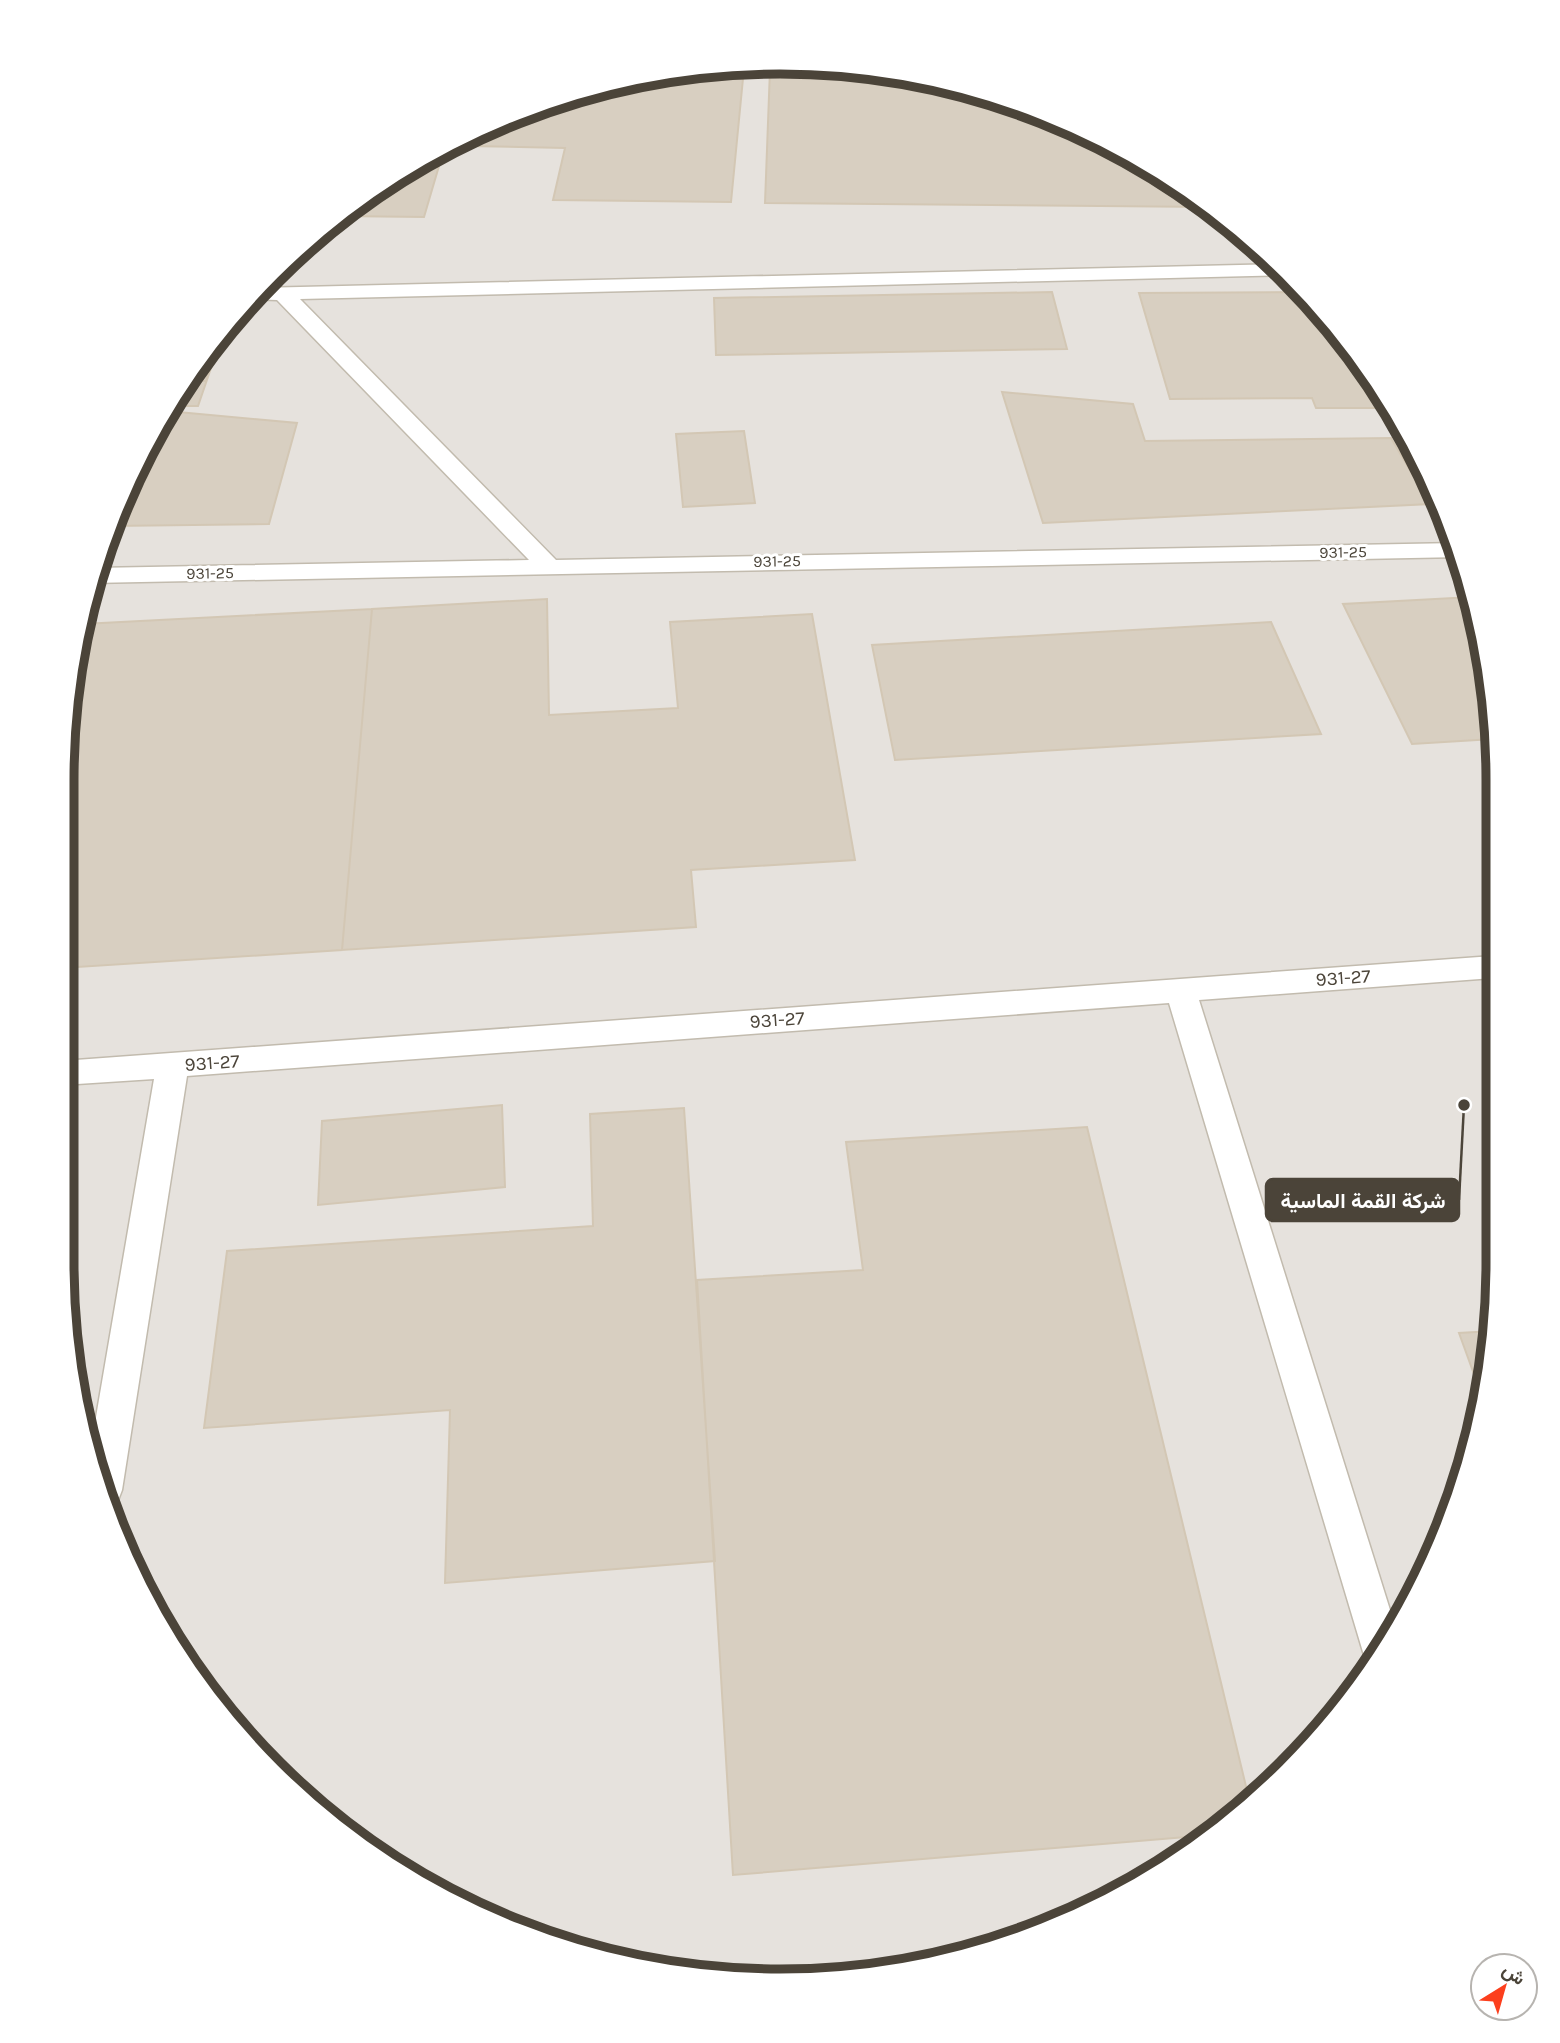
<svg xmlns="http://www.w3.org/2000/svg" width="1560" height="2043" font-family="Karla,Vazirmatn,sans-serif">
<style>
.industrial{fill:#e6e2dd}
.building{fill:#d8cfc1;stroke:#d3c7b4;stroke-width:2}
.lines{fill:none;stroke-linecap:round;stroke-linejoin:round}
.lane-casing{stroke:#c2bbae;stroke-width:3}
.lane{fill:#fff;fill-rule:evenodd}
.labels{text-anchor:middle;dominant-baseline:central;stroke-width:6;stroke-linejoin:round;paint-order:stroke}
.far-street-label{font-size:16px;fill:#4b4439;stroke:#fff}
.street-label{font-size:19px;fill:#4b4439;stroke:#fff}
.rim{fill:none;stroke:#4b4439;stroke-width:9}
.leader{fill:none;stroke:#4b4439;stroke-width:2.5}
.callout-dot{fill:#4b4439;stroke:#fff;stroke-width:2.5}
.callout{fill:#4b4439;stroke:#4b4439;stroke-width:2.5}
.callout-label{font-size:21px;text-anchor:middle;font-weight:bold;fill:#fff}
</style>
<rect width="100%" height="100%" fill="#f6f3ec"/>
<path class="industrial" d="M 780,61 L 920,75 L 1055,116 L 1179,182 L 1288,271 L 1377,380 L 1460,549 L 1493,687 L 1493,1357 L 1460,1494 L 1378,1662 L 1289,1771 L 1180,1860 L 1011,1943 L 827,1980 L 639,1968 L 462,1907 L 343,1833 L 272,1772 L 158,1623 L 86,1449 L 61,1263 L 63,733 L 86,594 L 136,462 L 210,343 L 272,271 L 380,183 L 505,116 L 639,75 Z"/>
<path class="building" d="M 715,68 L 744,68 L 731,202 L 553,200 L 565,148 L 468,146 L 471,134 L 505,116 L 639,75 Z
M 770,69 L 867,70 L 920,75 L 1055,116 L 1179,182 L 1209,207 L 765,203 Z
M 444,149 L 424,217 L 339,216 L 380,183 Z
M 1052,292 L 1067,349 L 716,355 L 714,298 Z
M 1305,292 L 1373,374 L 1387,408 L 1316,408 L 1312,398 L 1170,399 L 1139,293 Z
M 222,329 L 206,381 L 185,381 L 210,343 Z
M 194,368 L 211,368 L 198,406 L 170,406 Z
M 1002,392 L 1133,404 L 1145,441 L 1391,438 L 1430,504 L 1043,523 Z
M 167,411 L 297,423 L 269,524 L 111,526 L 136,462 Z
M 744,431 L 755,503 L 683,507 L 676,434 Z
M 1472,597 L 1493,687 L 1493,739 L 1412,744 L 1343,604 Z
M 547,599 L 549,715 L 678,708 L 670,622 L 812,614 L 855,860 L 691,870 L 696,927 L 342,950 L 372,609 Z
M 372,609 L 342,950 L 62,968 L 63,733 L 83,624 Z
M 1271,622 L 1321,734 L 895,760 L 872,645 Z
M 502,1105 L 505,1187 L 318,1205 L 322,1121 Z
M 684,1108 L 715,1561 L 445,1583 L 450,1410 L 204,1428 L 227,1251 L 593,1226 L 590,1114 Z
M 1087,1127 L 1250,1803 L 1210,1835 L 733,1875 L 697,1280 L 863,1270 L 846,1142 Z
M 1493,1331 L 1493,1357 L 1483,1399 L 1459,1333 Z"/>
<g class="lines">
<defs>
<path id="lane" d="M 1279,264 L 1291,275 L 300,299 L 556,560 L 1458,543 L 1462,557 L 90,583 L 95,568 L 529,560 L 277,300 L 248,299 L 258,288 Z
M 1493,956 L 1493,978 L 1199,1000 L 1395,1626 L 1373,1668 L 1369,1666 L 1363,1652 L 1169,1003 L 187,1076 L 122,1490 L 117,1503 L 109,1505 L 89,1458 L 154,1079 L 62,1085 L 62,1061 Z"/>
</defs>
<use href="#lane" class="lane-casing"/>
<use href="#lane" class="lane"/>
</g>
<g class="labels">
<g class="far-street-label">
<text transform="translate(1343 552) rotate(-1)">931-25</text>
<text transform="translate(777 561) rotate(-1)">931-25</text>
<text transform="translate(210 573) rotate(-1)">931-25</text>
</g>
<g class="street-label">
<text transform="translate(1343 978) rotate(-4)">931-27</text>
<text transform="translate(777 1020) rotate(-4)">931-27</text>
<text transform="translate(212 1063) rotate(-4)">931-27</text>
</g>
</g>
<path d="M0 0H1560V2043H0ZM780 74H780A706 706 0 0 1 1486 780V1263A706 706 0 0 1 780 1969H780A706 706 0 0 1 74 1263V780A706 706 0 0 1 780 74Z" fill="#fff" fill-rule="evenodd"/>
<path class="rim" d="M780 74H780A706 706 0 0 1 1486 780V1263A706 706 0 0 1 780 1969H780A706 706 0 0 1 74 1263V780A706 706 0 0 1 780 74Z"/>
<path class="leader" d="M1464 1105L1459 1200"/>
<circle class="callout-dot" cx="1464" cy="1105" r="7"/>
<rect class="callout" x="1266" y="1179" width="193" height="42" rx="7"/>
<g class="callout-label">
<text x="1363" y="1208">شركة القمة الماسية</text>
</g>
<g transform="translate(1504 1987) rotate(37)"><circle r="33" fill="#ffffff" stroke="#b7b4b0" stroke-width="2"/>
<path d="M0-5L12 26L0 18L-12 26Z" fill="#fc3f1d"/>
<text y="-10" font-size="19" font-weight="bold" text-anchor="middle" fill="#4b4439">ش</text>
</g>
</svg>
